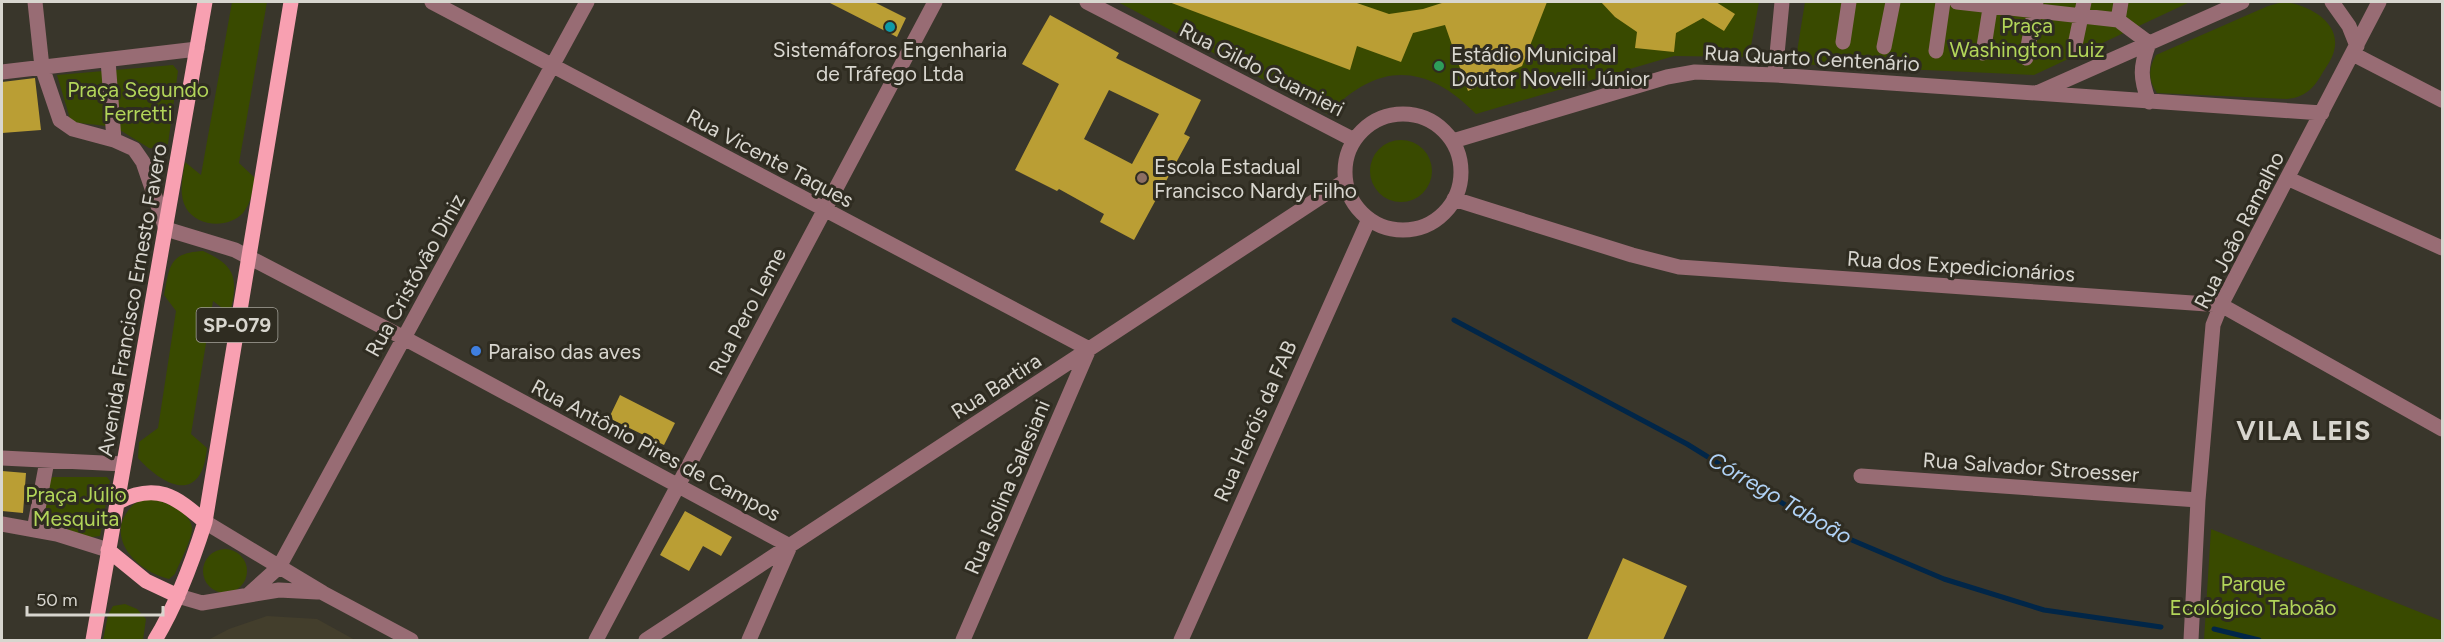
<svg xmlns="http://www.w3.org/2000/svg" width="2444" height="642" font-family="Figtree,sans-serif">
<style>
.built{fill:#433e2c}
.green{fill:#394a00}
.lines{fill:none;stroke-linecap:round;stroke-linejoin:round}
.stream{stroke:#012648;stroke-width:5}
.building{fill:#ba9e34;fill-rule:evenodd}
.minor{stroke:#986c74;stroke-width:15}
.major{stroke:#f8a0b1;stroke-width:15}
.culture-dot{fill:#0f9aa8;stroke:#2f2c21;stroke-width:2}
.leisure-dot{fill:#2e9e5b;stroke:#2f2c21;stroke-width:2}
.education-dot{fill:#8d6e63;stroke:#2f2c21;stroke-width:2}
.shop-dot{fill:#3f7fe0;stroke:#2f2c21;stroke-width:2}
.labels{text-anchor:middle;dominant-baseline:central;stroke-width:6;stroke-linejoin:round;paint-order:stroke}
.shield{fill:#2f2c21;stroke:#a5a39b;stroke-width:1.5}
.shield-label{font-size:20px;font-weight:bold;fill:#d8d6cf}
.park-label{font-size:21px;fill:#b2d559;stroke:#2f2c21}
.poi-label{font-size:21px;fill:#d8d6cf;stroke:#2f2c21;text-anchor:start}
.street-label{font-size:21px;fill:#d8d6cf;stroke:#2f2c21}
.water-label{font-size:22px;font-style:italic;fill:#b0d2f6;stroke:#2f2c21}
.district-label{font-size:27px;font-weight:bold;letter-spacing:1.5px;fill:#d8d6cf;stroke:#2f2c21}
</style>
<rect width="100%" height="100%" fill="#39362b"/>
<path class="built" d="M 267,616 L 317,619 L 355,640 L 208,640 L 229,629 Z"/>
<path class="green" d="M 232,2 L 267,2 L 239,163 L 255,178 C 253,189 251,204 243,213 C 228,229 197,227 186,208 C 178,194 183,176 185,162 L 201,175 Z
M 1118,2 L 1759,2 L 1749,57 L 1674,56 L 1476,114 C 1426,63 1378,61 1328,114 Z
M 1805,2 L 2190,2 L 2034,75 L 1795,64 Z
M 2283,2 C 2307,4 2342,22 2334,51 C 2332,59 2327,66 2323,72 C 2314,88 2306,97 2287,99 L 2157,93 C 2148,80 2148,69 2156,55 L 2268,6 Z
M 173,65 L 178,71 L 168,144 L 160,149 L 149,148 L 115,127 L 71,122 L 57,75 Z
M1370 171a31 31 0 1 1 62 0a31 31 0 1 1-62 0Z
M 203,251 C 237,266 238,279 230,314 L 213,301 L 191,434 L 207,448 C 202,503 166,489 138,458 L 139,442 L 158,428 L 176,311 L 164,295 C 170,265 169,253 203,251 Z
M 53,477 L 107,477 L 110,481 L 100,536 L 84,538 L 44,523 L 41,513 L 48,480 Z
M 148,498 C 161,500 192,511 192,529 C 192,539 179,564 175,574 L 169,579 C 138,572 103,538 131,507 C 135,502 143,500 148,498 Z
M 2211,529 L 2442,621 L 2442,640 L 2204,640 Z
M203 571a22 22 0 1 1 44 0a22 22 0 1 1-44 0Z
M 125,604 L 137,609 L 146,619 L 143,640 L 103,640 L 108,615 L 113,606 Z"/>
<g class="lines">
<path class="stream" d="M 1454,320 L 1687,444 L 1821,527 L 1944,579 L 2044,610 L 2161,627
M 2214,629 L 2259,640"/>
</g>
<path class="building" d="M 828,2 L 874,2 L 906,18 L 897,37 Z
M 1169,2 L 1354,2 L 1389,14 L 1423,9 L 1445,2 L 1547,2 L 1522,66 L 1468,91 L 1445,25 L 1413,33 L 1401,62 L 1357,46 L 1350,70 Z
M 1601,2 L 1716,2 L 1735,14 L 1724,31 L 1703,18 L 1676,33 L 1674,52 L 1635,48 L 1637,32 L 1615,17 Z
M 1050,15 L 1119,53 L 1116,58 L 1201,100 L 1184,134 L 1190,137 L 1134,240 L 1100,222 L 1104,214 L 1059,189 L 1057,191 L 1015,170 L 1059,84 L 1022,64 ZM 1109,90 L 1159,114 L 1132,164 L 1084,139 Z
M 35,78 L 41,130 L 2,133 L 2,82 Z
M 620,395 L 675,423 L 664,445 L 609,418 Z
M 2,471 L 26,473 L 23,513 L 2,511 Z
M 685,511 L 732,537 L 721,556 L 703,546 L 689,571 L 660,555 Z
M 1623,558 L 1687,586 L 1663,640 L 1587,640 Z"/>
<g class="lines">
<path class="minor" d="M 35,2 L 42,67 L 60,120 L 73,129 L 114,140 L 134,149 L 143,162 L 166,229 L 235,250 L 404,338 L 790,546 L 749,640
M 432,2 L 1089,349 L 963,640
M 1087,2 L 1354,140
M 1957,2 L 2118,20 L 2149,43
M 2332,2 L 2349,26 L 2357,46
M 2118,20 L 2121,2
M 1843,42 L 1849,2
M 2075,45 L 2084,2
M 1884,47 L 1893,2
M 1936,51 L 1943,2
M 1983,53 L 1991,2
M 2353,54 L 2442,100
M 2026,58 L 2036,2
M 108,60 L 114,140
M 2,72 L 197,49
M 1775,75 L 1782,2
M 2039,92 L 2242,2
M 2149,102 C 2140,78 2140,67 2149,43
M1345 172a58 58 0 1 1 116 0a58 58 0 1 1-116 0Z
M 1453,141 L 1667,77 L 1695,72 L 1775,75 L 2322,113
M 2289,179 L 2442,248
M 1454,199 L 1632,255 L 1679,267 L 2221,305 L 2442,429
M 2,458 L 123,464
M 1861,476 L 2198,500
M 205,522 L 323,593 L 411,640
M 2,524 L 57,534 L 108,550
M 34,530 L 47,461
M 248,595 L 279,567 L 587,2
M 178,596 L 202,603 L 279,590 L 317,592
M 596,640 L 935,2
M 646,640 L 1345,181
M 1181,640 L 1369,219
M 2191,640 L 2198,500 L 2213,325 L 2221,305 L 2379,2"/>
<path class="major" d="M 118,502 C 156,482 176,496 205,522
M 108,550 L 146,581 L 178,596
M 93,640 L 205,2
M 155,640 C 177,604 192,563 205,522 L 291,2"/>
</g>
<circle class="culture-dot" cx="890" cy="27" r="6"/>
<circle class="leisure-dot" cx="1439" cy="66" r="6"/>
<circle class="education-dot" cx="1142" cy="178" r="6"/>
<circle class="shop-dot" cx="476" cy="351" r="6"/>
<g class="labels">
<rect class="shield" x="196.5" y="308" width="81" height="34" rx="4.5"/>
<g class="shield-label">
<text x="237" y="325">SP-079</text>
</g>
<g class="park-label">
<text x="2027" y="25">Praça<tspan x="2027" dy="24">Washington Luiz</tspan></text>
<text x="138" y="89">Praça Segundo<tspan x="138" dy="24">Ferretti</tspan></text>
<text x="76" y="494">Praça Júlio<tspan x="76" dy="24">Mesquita</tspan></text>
<text x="2253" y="583">Parque<tspan x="2253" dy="24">Ecológico Taboão</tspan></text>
</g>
<g class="poi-label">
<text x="890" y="49" text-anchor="middle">Sistemáforos Engenharia<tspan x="890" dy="24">de Tráfego Ltda</tspan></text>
<text x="1451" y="54">Estádio Municipal<tspan x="1451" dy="24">Doutor Novelli Júnior</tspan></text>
<text x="1154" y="166">Escola Estadual<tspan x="1154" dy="24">Francisco Nardy Filho</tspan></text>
<text x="488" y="351">Paraiso das aves</text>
</g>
<g class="street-label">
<text transform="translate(1812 58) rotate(3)">Rua Quarto Centenário</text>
<text transform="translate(1262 69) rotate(27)">Rua Gildo Guarnieri</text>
<text transform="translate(770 158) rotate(28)">Rua Vicente Taques</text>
<text transform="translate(2239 230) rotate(-63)">Rua João Ramalho</text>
<text transform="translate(1961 266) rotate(4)">Rua dos Expedicionários</text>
<text transform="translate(415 275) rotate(-61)">Rua Cristóvão Diniz</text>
<text transform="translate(132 300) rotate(-80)">Avenida Francisco Ernesto Favero</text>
<text transform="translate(747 311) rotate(-62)">Rua Pero Leme</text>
<text transform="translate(996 386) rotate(-33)">Rua Bartira</text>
<text transform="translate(1255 421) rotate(-66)">Rua Heróis da FAB</text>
<text transform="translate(656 450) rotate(28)">Rua Antônio Pires de Campos</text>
<text transform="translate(2031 467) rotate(4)">Rua Salvador Stroesser</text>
<text transform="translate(1007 487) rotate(-67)">Rua Isolina Salesiani</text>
</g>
<g class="water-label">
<text transform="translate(1780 498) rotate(30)">Córrego Taboão</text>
</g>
<g class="district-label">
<text x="2304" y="430">VILA LEIS</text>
</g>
</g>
<rect width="2444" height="642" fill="none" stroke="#d8d6cf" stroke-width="6"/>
<path d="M27 606v9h136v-9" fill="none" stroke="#d8d6cf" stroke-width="3"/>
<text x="36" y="606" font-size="18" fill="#d8d6cf" stroke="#2f2c21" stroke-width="4.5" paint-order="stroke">50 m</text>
</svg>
